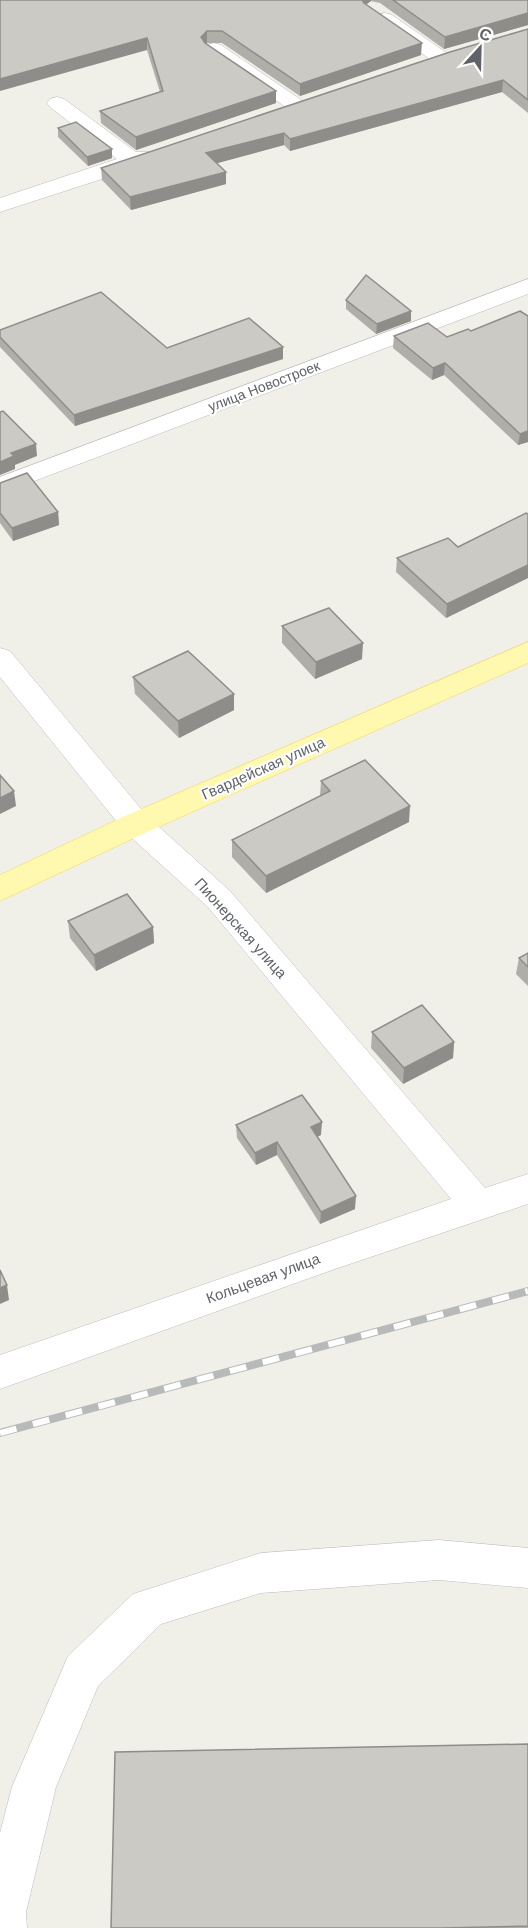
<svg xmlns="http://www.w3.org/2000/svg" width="528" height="1928" font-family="Arial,sans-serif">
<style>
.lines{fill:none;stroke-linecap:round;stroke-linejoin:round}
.minor-casing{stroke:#babcc1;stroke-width:1}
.major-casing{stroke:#f4d55d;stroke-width:1}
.minor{fill:#fff;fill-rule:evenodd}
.major{fill:#fff8af;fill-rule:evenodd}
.rail-casing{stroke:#b8b9b9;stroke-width:8}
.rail{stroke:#fff;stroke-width:6;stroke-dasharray:17;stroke-linecap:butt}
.wall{fill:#afaea9}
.shaded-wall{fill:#8f8d8a}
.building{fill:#cccac5;stroke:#8f8d8a;stroke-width:1.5}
.labels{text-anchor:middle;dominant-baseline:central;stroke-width:4.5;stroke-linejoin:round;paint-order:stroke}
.far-street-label{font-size:14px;fill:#5f6268;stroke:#fff}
.street-label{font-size:15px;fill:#5f6268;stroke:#fff}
</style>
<rect width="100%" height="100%" fill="#f1f0e8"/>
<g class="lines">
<defs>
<path id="minor" d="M 385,13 L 392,15 L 448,54 L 451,58 L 448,62 L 434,62 L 378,23 L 375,19 L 378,15 Z
M 214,43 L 221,45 L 304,102 L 308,106 L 304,110 L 290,110 L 207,53 L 204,49 L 207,45 Z
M 57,97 L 64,99 L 136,152 L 152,152 L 155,157 L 152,162 L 142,166 L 0,212 L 0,198 L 117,159 L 50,107 L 47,103 L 50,99 Z
M 528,279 L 528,294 L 0,494 L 0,477 Z
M 0,648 L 10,651 L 147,816 L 230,891 L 485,1188 L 528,1174 L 528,1204 L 332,1270 L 0,1389 L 0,1355 L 451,1199 L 208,907 L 125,832 L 0,677 Z
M 439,1540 L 528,1548 L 528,1588 L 439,1580 L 261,1593 L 161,1624 L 98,1686 L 56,1787 L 26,1912 L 27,1928 L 0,1928 L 0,1833 L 12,1787 L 68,1656 L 133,1594 L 261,1553 Z"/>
<path id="major" d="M 528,642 L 528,663 L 147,832 L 0,901 L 0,875 L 125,816 Z"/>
</defs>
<use href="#minor" class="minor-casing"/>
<use href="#major" class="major-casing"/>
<use href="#minor" class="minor"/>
<use href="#major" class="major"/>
<defs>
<path id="rail" d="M 0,1433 L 528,1291"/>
</defs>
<use href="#rail" class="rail-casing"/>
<use href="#rail" class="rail"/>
</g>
<path class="wall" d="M 0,0 L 528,0 L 528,25 L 444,49 L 380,3 L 371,1 L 366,4 L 421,55 L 300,96 L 222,43 L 207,43 L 206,44 L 276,91 L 276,103 L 136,150 L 101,123 L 100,111 L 160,92 L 147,50 Z
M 528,29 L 528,113 L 502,92 L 290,151 L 284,145 L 216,163 L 226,184 L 131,210 L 102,180 L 101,168 Z
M 58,128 L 112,158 L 88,166 L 58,137 Z
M 346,300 L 411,311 L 411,321 L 376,334 L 346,309 Z
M 528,316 L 528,442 L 518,445 L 444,375 L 432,380 L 393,348 L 394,336 L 447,337 Z
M 0,330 L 167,348 L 283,347 L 283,359 L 75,426 L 0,347 Z
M 0,483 L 58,512 L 59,525 L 13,541 L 0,523 Z
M 528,514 L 528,578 L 446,618 L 396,572 L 397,558 L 458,547 Z
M 282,626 L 362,659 L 315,679 L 282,643 Z
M 133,677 L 234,694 L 234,710 L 179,738 L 135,694 Z
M 321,781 L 409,822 L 266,893 L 232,857 L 232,840 L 320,796 Z
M 68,921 L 153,927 L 154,943 L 96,971 L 70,938 Z
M 528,953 L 528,986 L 516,974 L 519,958 Z
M 372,1032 L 454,1042 L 453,1058 L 403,1084 L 371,1048 Z
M 236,1125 L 321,1135 L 317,1137 L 355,1209 L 320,1224 L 277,1155 L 256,1165 L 237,1138 Z
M 528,1744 L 528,1928 L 111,1928 Z"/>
<path class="shaded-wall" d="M 360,0 L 371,0 L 371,1 L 360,9 Z
M 528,13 L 528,25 L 444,49 L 445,37 Z
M 207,31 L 207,43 L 202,49 L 201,37 Z
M 147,38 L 147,50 L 0,91 L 0,79 Z
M 422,43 L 421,55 L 300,96 L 300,84 Z
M 503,80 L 502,92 L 290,151 L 290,139 Z
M 276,91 L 276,103 L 136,150 L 136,137 Z
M 284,133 L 284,145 L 207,166 L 206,153 Z
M 112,149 L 112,158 L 88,166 L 87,157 Z
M 226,172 L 226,184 L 131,210 L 130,197 Z
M 411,311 L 411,321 L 376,334 L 377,324 Z
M 283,347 L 283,359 L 75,426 L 74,415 Z
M 445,363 L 444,375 L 432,380 L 433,368 Z
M 528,431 L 528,442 L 518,445 L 520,434 Z
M 36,444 L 37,456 L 15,465 L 15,469 L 0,475 L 0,462 L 11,453 Z
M 58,512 L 59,525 L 13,541 L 12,528 Z
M 528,565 L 528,578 L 446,618 L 447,604 Z
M 363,643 L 362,659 L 315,679 L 316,662 Z
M 234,694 L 234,710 L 179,738 L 178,721 Z
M 14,791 L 16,806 L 0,814 L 0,798 Z
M 410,806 L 409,822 L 266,893 L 266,876 Z
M 153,927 L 154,943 L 96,971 L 94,955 Z
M 454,1042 L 453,1058 L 403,1084 L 404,1068 Z
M 322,1122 L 321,1135 L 311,1140 L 311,1127 Z
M 277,1142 L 277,1155 L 256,1165 L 255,1153 Z
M 356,1196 L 355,1209 L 320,1224 L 321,1212 Z
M 7,1285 L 9,1300 L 0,1304 L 0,1288 Z"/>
<path class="building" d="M 0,0 L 362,0 L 364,3 L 422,43 L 300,84 L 222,31 L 207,31 L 201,37 L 205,43 L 276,91 L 136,137 L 100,111 L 163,91 L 147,38 L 0,79 Z
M 393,0 L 528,0 L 528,13 L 445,37 Z
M 528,29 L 528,100 L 503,80 L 290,139 L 284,133 L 206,153 L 226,172 L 130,197 L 101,168 L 450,52 Z
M 76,122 L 112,149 L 87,157 L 58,128 Z
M 366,275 L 411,311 L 377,324 L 346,300 Z
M 101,292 L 167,348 L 249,318 L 283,347 L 74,415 L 0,337 L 0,330 Z
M 520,311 L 528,316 L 528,431 L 520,434 L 445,363 L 433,368 L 394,336 L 428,323 L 447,337 L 468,329 L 471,331 Z
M 3,411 L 36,444 L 11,453 L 14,456 L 0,462 L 0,412 Z
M 27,473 L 58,512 L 12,528 L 0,513 L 0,483 Z
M 526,513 L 528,514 L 528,565 L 447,604 L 397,558 L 448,538 L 458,547 Z
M 329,608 L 363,643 L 316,662 L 282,626 Z
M 188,651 L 234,694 L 178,721 L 133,677 Z
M 365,760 L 410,806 L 266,876 L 232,840 L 330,791 L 321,781 Z
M 0,775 L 14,791 L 0,798 Z
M 127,894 L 153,927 L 94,955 L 68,921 Z
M 528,953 L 528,967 L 519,958 Z
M 422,1005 L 454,1042 L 404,1068 L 372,1032 Z
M 302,1095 L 322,1122 L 311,1127 L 356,1196 L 321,1212 L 277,1142 L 255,1153 L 236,1125 Z
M 0,1270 L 7,1285 L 0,1288 Z
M 528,1744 L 528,1926 L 442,1928 L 111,1928 L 115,1752 Z"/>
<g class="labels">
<g class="far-street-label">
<text transform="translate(264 386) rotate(-21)">улица Новостроек</text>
</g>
<g class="street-label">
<text transform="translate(263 768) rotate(-24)">Гвардейская улица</text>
<text transform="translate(241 928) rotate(48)">Пионерская улица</text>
<text transform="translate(263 1278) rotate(-20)">Кольцевая улица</text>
</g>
</g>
<g transform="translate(480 48) rotate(22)" stroke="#ffffff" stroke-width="4.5" paint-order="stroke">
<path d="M0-4.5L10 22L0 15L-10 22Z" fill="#5f6268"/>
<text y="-9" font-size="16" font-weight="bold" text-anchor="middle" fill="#5f6268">С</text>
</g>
</svg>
